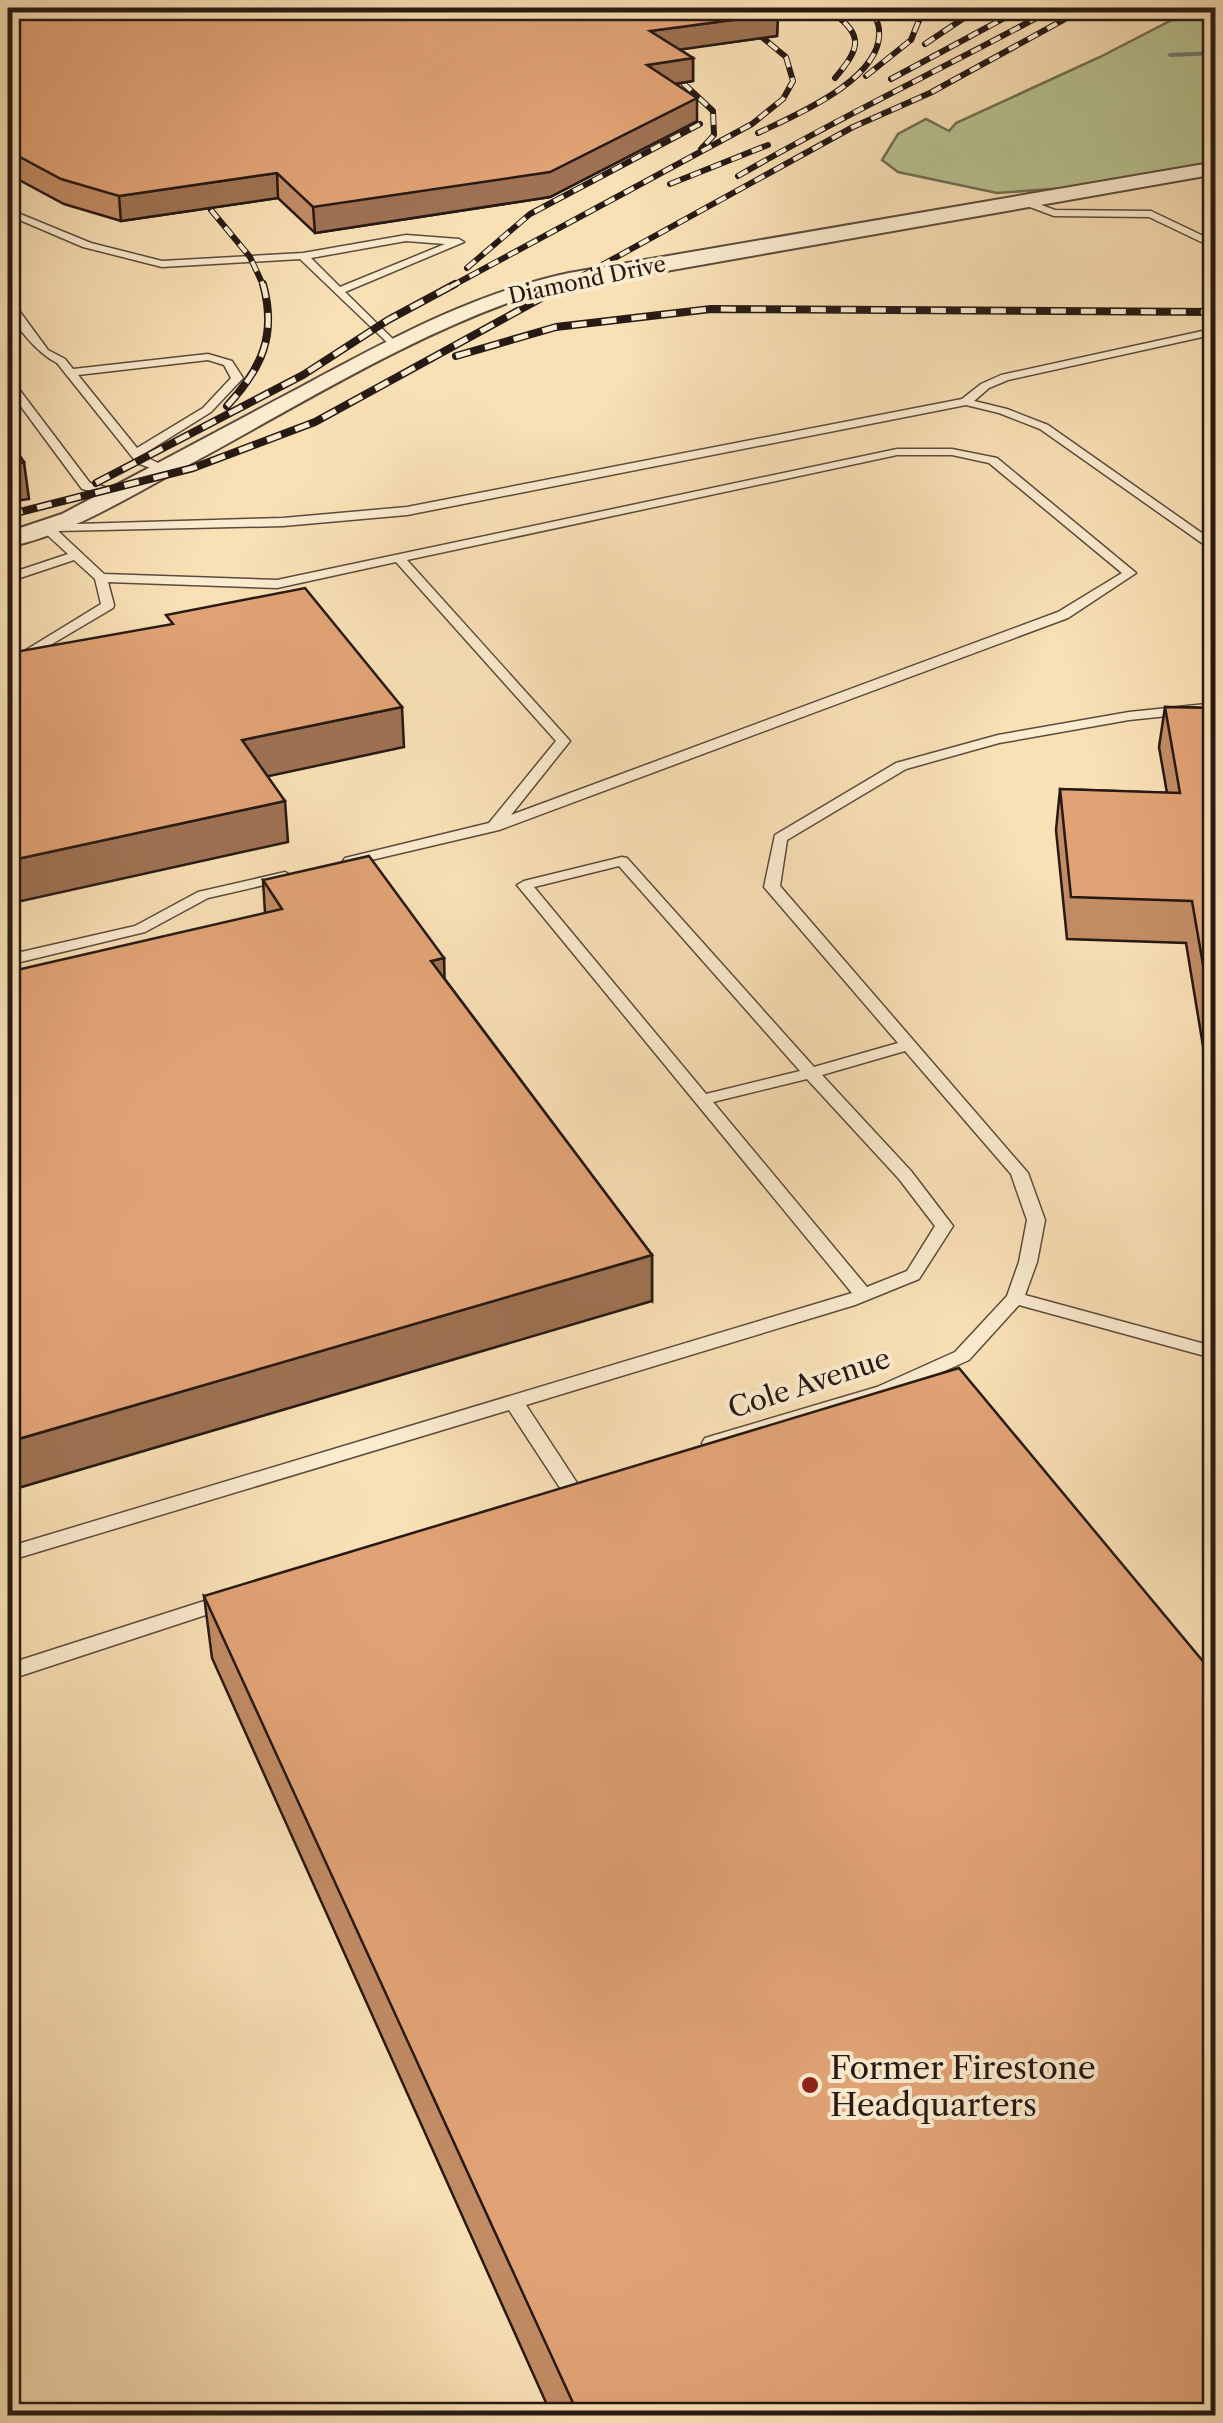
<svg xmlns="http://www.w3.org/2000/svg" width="1223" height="2423" font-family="'Libre Caslon Text',serif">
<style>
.green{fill:#b8c392;stroke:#706e52;stroke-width:2.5}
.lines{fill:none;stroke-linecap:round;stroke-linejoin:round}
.stream{fill:#6e7b72;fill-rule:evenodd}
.service-casing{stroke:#5c4b3c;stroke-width:3}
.minor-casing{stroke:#5c4b3c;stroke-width:4}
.service{fill:#fbebcf;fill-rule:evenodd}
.minor{fill:#fbebcf;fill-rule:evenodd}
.rail-far1-casing{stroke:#271913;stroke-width:6}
.rail-casing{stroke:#271913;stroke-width:8}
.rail-far1{stroke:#fbebcf;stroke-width:4;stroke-dasharray:11;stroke-linecap:butt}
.rail{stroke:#fbebcf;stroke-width:5;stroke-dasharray:15;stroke-linecap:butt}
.wall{fill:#c28c65;stroke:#271913;stroke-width:2.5}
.shaded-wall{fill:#9e7253;stroke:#271913;stroke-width:2.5}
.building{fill:#e1a376;stroke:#271913;stroke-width:2.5}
.poi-dot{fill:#8f2418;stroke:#fbebcf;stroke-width:4}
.labels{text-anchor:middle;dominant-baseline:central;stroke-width:8;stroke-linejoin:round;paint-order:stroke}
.far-street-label{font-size:22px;fill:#271913;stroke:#fbebcf}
.street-label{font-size:28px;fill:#271913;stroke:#fbebcf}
.near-poi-label{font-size:32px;fill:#271913;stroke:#fbebcf;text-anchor:start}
</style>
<rect width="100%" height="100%" fill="#f9e0b5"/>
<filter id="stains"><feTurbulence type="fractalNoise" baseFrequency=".002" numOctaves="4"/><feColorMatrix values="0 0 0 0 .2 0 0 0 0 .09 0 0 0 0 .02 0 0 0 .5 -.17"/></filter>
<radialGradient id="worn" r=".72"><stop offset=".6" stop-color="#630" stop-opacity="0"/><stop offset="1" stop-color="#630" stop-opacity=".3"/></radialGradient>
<path class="green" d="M 1195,8 L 1215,8 L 1215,163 L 1066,188 L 997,193 L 898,172 L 882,160 L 898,134 L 926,119 L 949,131 L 956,123 L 1100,57 Z"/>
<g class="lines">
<path class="stream" d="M 1216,51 L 1216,55 L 1170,57 L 1167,55 L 1170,53 Z"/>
<defs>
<path id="service" d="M 1022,198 L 1055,210 L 1151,211 L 1216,242 L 1216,249 L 1149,217 L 1054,216 L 1019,203 L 1017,201 Z
M 8,209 L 91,243 L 162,261 L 303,253 L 406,235 L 459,239 L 464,242 L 345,292 L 398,344 L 398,348 L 394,349 L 300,259 L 162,267 L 83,247 L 8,215 ZM 406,241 L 445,244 L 340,287 L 311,258 Z
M 8,300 L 12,301 L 48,350 L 65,359 L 73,369 L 208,354 L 232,361 L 243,378 L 211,412 L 142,455 L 170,469 L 164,473 L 137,463 L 57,363 C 39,354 7,321 8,300 ZM 208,360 L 224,365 L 231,378 L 203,408 L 137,448 L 78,375 Z
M 1216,328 L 1216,334 L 1008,380 L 989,388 L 974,401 L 1007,409 L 1048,425 L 1216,543 L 1216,553 L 1040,429 L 999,413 L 966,405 L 407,515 L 283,526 L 58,531 L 104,574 L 277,580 L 897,449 L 952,449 L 997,458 L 1136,573 L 1068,618 L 499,830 L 350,865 L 343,861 L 345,858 L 489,823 L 556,741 L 396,562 L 277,588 L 108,582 L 114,605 L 113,608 L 8,670 L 8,661 L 101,604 L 95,579 L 74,560 L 8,582 L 8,574 L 68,554 L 43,531 L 43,525 L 283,518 L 407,507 L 962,399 L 981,384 L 1001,375 ZM 897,455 L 952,455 L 989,463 L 1122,573 L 1058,612 L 511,815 L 570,741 L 407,560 Z
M 8,379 L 12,380 L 90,483 L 120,491 L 120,497 L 82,489 L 8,389 Z
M 1216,703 L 1216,711 L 1129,720 L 999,743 L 906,769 L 787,840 L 780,886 L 1028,1173 L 1045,1220 L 1037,1262 L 1025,1295 L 1216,1347 L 1216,1359 L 1019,1305 L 969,1360 L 891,1395 L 719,1448 L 705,1448 L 702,1443 L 705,1438 L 877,1387 L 955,1352 L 1007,1296 L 1019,1262 L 1027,1220 L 1011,1174 L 905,1051 L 822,1075 L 911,1171 L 953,1226 L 919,1279 L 855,1305 L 526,1405 L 581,1489 L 578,1494 L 564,1494 L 509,1410 L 8,1561 L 8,1547 L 852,1293 L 517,885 L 524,881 L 622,857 L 627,858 L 814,1067 L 898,1043 L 764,887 L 775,835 L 896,763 L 998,735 L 1129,712 ZM 619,866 L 800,1071 L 706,1094 L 534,887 ZM 807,1079 L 899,1179 L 935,1226 L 907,1271 L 867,1287 L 713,1102 Z
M 285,872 L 292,876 L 290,879 L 208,898 L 145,932 L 8,965 L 8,955 L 135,926 L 198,892 Z
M 226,1594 L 233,1596 L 236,1601 L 233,1606 L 8,1680 L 8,1664 Z"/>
<path id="minor" d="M 1216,162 L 1216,174 L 530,295 C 408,336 295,408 181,469 C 125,499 70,534 8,547 L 8,532 L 62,514 C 141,472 219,430 297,389 C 385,342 471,294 569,273 Z"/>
</defs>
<use href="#service" class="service-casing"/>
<use href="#minor" class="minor-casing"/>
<use href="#service" class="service"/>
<use href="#minor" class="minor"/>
<defs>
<path id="rail-far1" d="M 827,8 C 862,34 864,44 835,78
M 925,44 L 979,8
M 866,76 L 911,40 L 924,8
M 891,79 L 1023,8
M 683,83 L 713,111 L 714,135 L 701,149
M 758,133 C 793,116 884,79 879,30 C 879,23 874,14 871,8
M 738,176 C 836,119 938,71 1038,17
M 670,184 L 768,145
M 211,210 L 250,257 L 264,287
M 467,268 L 530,214 L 700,124
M 450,287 L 752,124 L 783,99 L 793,81 L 786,57 L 763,38
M 562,287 L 853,127 L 930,93 L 1085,8"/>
<path id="rail" d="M 456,356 L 556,327 L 711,309 L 1216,312
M 227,406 C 262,368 277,335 263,284
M 96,483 L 303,375 L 388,320 L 455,284
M 8,515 L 193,468 L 315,422 L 567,284"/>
</defs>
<use href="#rail-far1" class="rail-far1-casing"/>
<use href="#rail" class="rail-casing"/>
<use href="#rail-far1" class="rail-far1"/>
<use href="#rail" class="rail"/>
</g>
<path class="wall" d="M 8,8 L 778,14 L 777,36 L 679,49 L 693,58 L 693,81 L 676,84 L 697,121 L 550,197 L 315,233 L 278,198 L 121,221 L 64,204 L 12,176 L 8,170 Z
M 1165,707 L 1216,708 L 1216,1125 L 1186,943 L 1067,939 L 1056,830 L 1060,789 L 1167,793 L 1159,747 Z
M 263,880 L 444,958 L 444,978 L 652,1255 L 652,1301 L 265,913 Z
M 204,1596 L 1216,2416 L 552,2416 L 212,1658 Z"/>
<path class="shaded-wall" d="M 778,14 L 777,36 L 649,54 L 650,31 Z
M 693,58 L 693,81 L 647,88 L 647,65 Z
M 697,98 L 697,121 L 550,197 L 315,233 L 313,207 Z
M 277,173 L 278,198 L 121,221 L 119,196 Z
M 24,462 L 29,499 L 8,502 L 8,465 Z
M 402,707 L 404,747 L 246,781 L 242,740 Z
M 285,801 L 288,842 L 8,904 L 8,861 Z
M 444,958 L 445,1001 L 431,961 Z
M 652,1255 L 652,1301 L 8,1491 L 8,1442 Z"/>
<path class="building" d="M 8,8 L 767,8 L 778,14 L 650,31 L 693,58 L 647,65 L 697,98 L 550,172 L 313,207 L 277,173 L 119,196 L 61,179 L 9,151 L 8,149 Z
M 8,438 L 24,462 L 8,465 Z
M 305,588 L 402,707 L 242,740 L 285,801 L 8,861 L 8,656 L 9,653 L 173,624 L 166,615 Z
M 1165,707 L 1216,708 L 1216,1040 L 1192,901 L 1071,897 L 1060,789 L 1180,793 Z
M 369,856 L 444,958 L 431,961 L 652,1255 L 8,1442 L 8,972 L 282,909 L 263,880 Z
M 959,1368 L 1216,1677 L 1216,2416 L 579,2416 L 204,1596 Z"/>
<circle class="poi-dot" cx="810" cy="2085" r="10"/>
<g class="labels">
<g class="far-street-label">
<text transform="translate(587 280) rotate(-12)">Diamond Drive</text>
</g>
<g class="street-label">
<text transform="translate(809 1383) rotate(-18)">Cole Avenue</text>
</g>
<g class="near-poi-label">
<text x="830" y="2067">Former Firestone<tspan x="830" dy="37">Headquarters</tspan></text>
</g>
</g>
<rect width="1223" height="2423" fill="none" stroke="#f9e0b5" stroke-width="40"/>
<rect x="10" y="10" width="1203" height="2403" fill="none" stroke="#271913" stroke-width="5"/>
<rect x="20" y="20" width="1183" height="2383" fill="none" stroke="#271913" stroke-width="2.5"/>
<rect width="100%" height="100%" filter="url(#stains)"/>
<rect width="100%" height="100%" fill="url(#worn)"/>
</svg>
